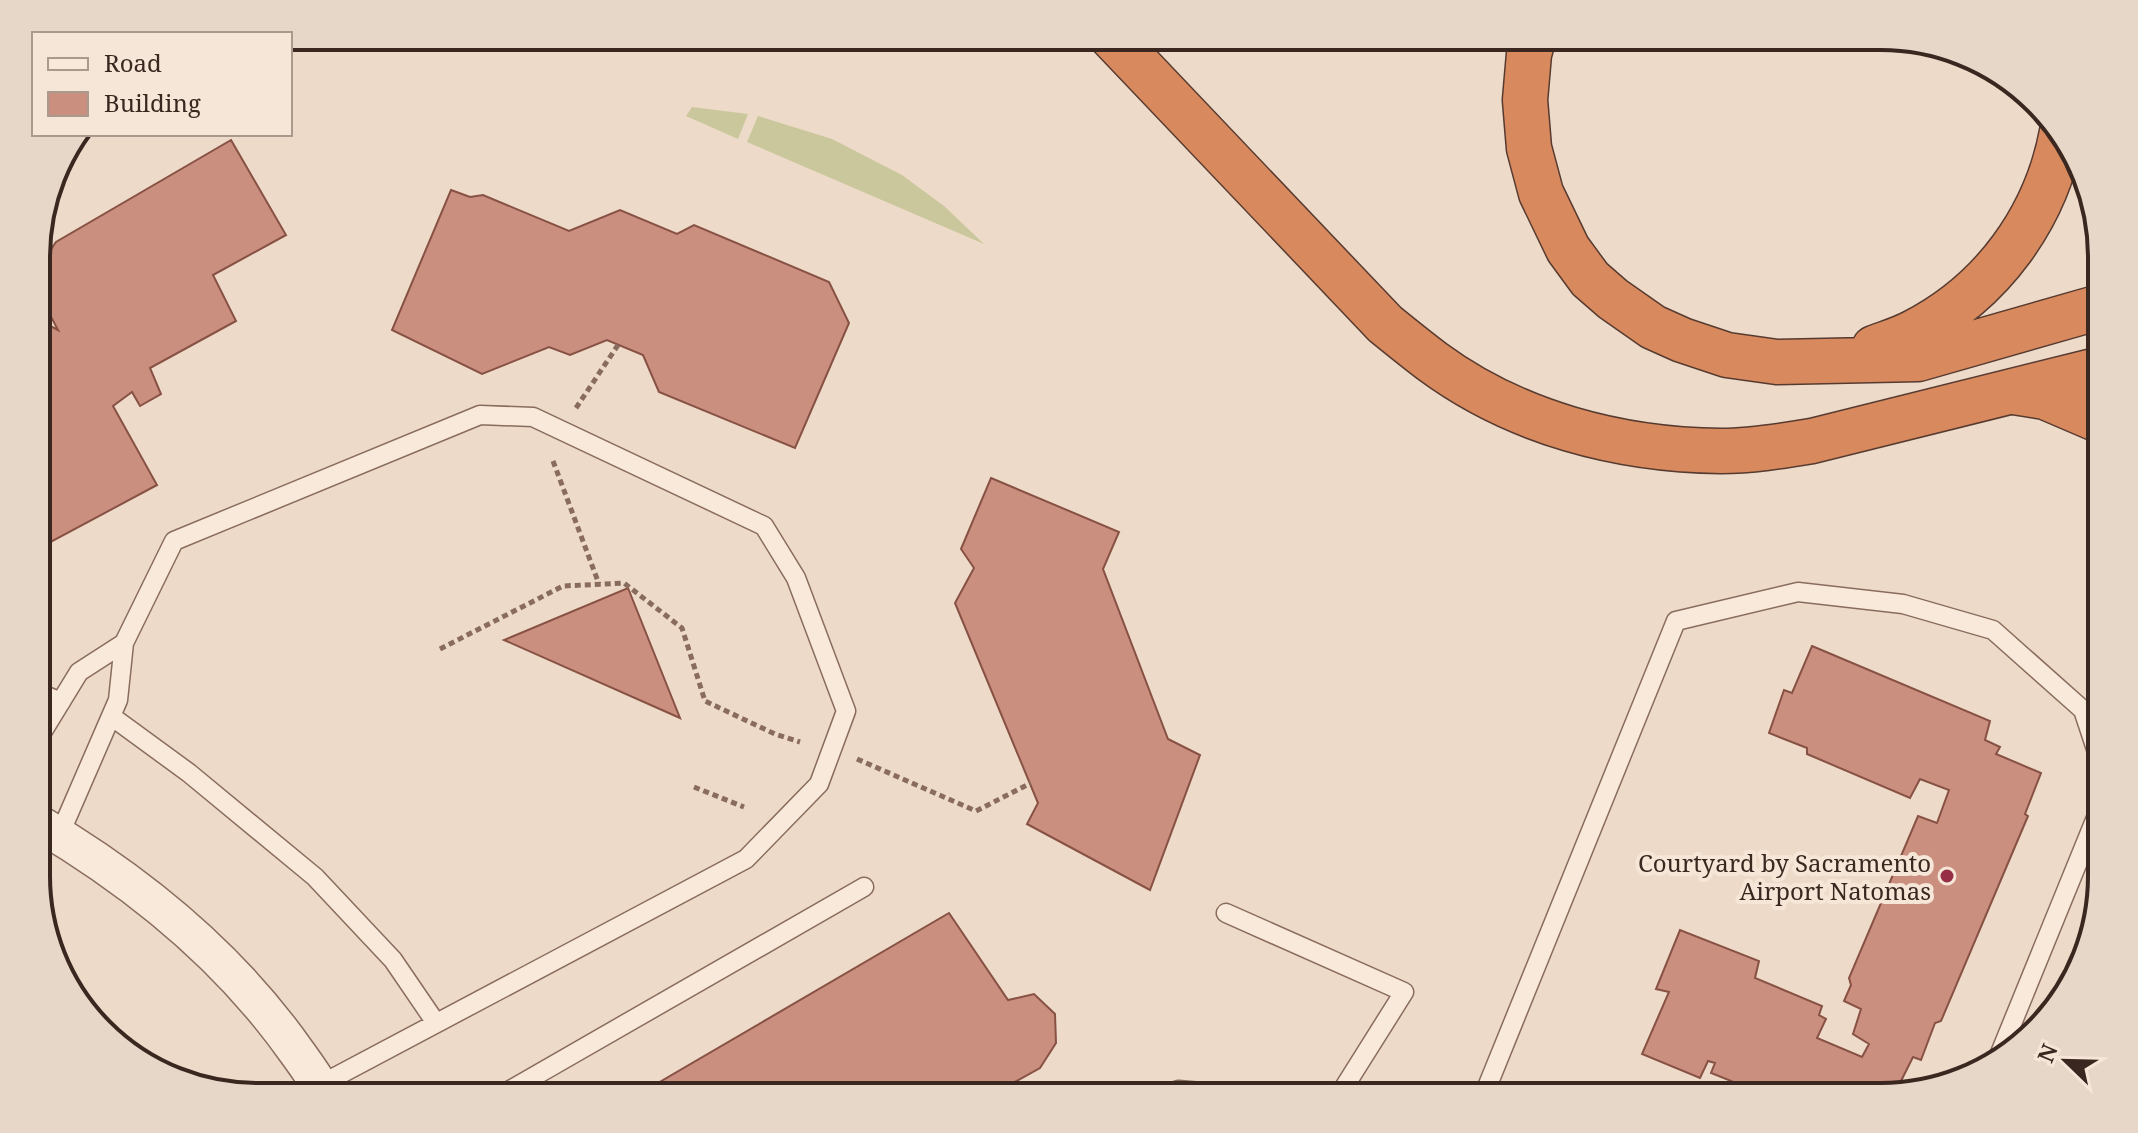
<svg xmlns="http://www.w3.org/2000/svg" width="2138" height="1133" font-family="'Noto Serif',serif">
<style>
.green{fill:#cbc79c}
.building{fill:#ca8f7f;stroke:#875144;stroke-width:2}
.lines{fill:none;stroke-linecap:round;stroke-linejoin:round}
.lane-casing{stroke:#896c5d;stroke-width:21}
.street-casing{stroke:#896c5d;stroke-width:39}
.highway-casing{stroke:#573b31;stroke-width:47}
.path{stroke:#896c5d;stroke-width:5;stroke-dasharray:6 4;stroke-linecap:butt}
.lane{stroke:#f8e9db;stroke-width:18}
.street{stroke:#f8e9db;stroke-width:36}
.highway{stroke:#d8895d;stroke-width:44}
.poi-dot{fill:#962f45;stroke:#f5e6d7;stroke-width:3}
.labels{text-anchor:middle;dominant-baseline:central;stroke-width:8;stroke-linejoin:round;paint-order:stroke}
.poi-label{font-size:24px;fill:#3a2720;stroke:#f5e6d7;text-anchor:end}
.rim{fill:none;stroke:#3a2720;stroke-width:4}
</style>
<rect width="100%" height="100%" fill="#eddac8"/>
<path class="green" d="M 692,107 L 748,114 L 738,139 L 686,116 Z
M 758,116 L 832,139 L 902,175 L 944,206 L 984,244 L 747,142 Z"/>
<path class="building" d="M 231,140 L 286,235 L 213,275 L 236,321 L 150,368 L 161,394 L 140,406 L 132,392 L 113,406 L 157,485 L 45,545 L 37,544 L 37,323 L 41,321 L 58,330 L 37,290 L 40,265 L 56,242 Z
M 451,190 L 470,197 L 483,195 L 569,231 L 620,210 L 677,234 L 694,225 L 829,282 L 849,323 L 795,448 L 659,392 L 643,355 L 607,340 L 570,355 L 549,347 L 482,374 L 392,330 Z
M 991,478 L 1119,532 L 1103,569 L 1168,739 L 1200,755 L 1150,890 L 1027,824 L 1038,803 L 955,603 L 974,568 L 961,549 Z
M 628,588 L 680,718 L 504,640 Z
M 1812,646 L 1990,721 L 1985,740 L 2000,747 L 1996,754 L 2041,773 L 2025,814 L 2028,816 L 1941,1021 L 1935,1023 L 1921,1060 L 1913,1057 L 1899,1085 L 1914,1090 L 1895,1097 L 1771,1097 L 1711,1073 L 1715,1063 L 1708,1061 L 1700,1078 L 1642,1054 L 1669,992 L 1656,989 L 1680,930 L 1759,961 L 1755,978 L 1822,1006 L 1819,1015 L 1826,1019 L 1817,1038 L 1862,1057 L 1869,1044 L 1853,1034 L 1861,1009 L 1844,1001 L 1851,985 L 1849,978 L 1918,816 L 1937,823 L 1949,790 L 1920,779 L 1910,798 L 1807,754 L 1807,748 L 1769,733 L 1784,690 L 1792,693 Z
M 949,913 L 1008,1000 L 1034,994 L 1055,1014 L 1056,1043 L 1040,1068 L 988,1097 L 634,1097 Z"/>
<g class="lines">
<defs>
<path id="lane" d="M 37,692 L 61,702
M 111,716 L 189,773 L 315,877 L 393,960 L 436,1023
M 38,739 L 79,672 L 124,643
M 59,836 L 118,700 L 124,643 L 174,541 L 480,415 L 533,417 L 764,526 L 796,578 L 846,711 L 819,784 L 746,859 L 320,1085
M 1226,913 L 1404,992 L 1338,1097
M 1996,1063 L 2102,803
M 498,1097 L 864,887
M 1159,1097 L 1178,1090 L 1226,1094 L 1232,1097
M 1483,1097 L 1676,621 L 1798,592 L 1903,604 L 1993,630 L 2083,710 L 2102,767"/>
<path id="street" d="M 38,823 C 138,882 229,956 296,1051 C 307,1066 318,1081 326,1097"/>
<path id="highway" d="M 1111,36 L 1385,324 C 1401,337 1417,350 1433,362 C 1516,423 1619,450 1721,451 C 1751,451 1782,446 1812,441 L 2101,369
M 1534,36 L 1529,54 L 1525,100 L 1529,148 L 1541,193 L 1568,249 L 1590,279 L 1613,299 L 1653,327 L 1682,340 L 1727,355 L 1777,362 L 1918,359 L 2100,307
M 1874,348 C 1887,343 1901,339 1914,332 C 1992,292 2046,218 2062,132
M 2014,392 L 2045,397 L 2101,421"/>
</defs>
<use href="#lane" class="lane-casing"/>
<use href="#street" class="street-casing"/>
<use href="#highway" class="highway-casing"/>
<path class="path" d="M 576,408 L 618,345
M 553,461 L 599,584
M 440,649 L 563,586 L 624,583 L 682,628 L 705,701 L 775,734 L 800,742
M 857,759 L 976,811 L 1031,783
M 694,787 L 744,807"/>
<use href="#lane" class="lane"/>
<use href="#street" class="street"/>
<use href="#highway" class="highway"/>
</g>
<circle class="poi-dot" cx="1947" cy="876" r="8"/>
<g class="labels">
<g class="poi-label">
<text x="1931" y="862">Courtyard by Sacramento<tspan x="1931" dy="28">Airport Natomas</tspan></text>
</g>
</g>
<path d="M0 0H2138V1133H0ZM257 50H1881A207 207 0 0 1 2088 257V876A207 207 0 0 1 1881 1083H257A207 207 0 0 1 50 876V257A207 207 0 0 1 257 50Z" fill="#e6d7c8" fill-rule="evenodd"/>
<path class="rim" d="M257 50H1881A207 207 0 0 1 2088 257V876A207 207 0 0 1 1881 1083H257A207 207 0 0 1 50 876V257A207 207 0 0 1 257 50Z"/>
<rect x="32" y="32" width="260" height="104" fill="#f5e6d7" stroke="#aa9a8e" stroke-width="2"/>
<rect x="48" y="58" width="40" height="12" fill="#f8e9db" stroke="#aa9a8e" stroke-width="2"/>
<text x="104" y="72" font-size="24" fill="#3a2720">Road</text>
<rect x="48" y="92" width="40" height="24" fill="#ca8f7f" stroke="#aa9a8e" stroke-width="2"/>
<text x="104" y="112" font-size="24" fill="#3a2720">Building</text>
<g transform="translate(2066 1061) rotate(293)" stroke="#f5e6d7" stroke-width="6" paint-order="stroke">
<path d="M0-6L14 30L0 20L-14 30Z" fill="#3a2720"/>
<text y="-12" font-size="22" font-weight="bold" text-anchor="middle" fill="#3a2720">N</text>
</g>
</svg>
